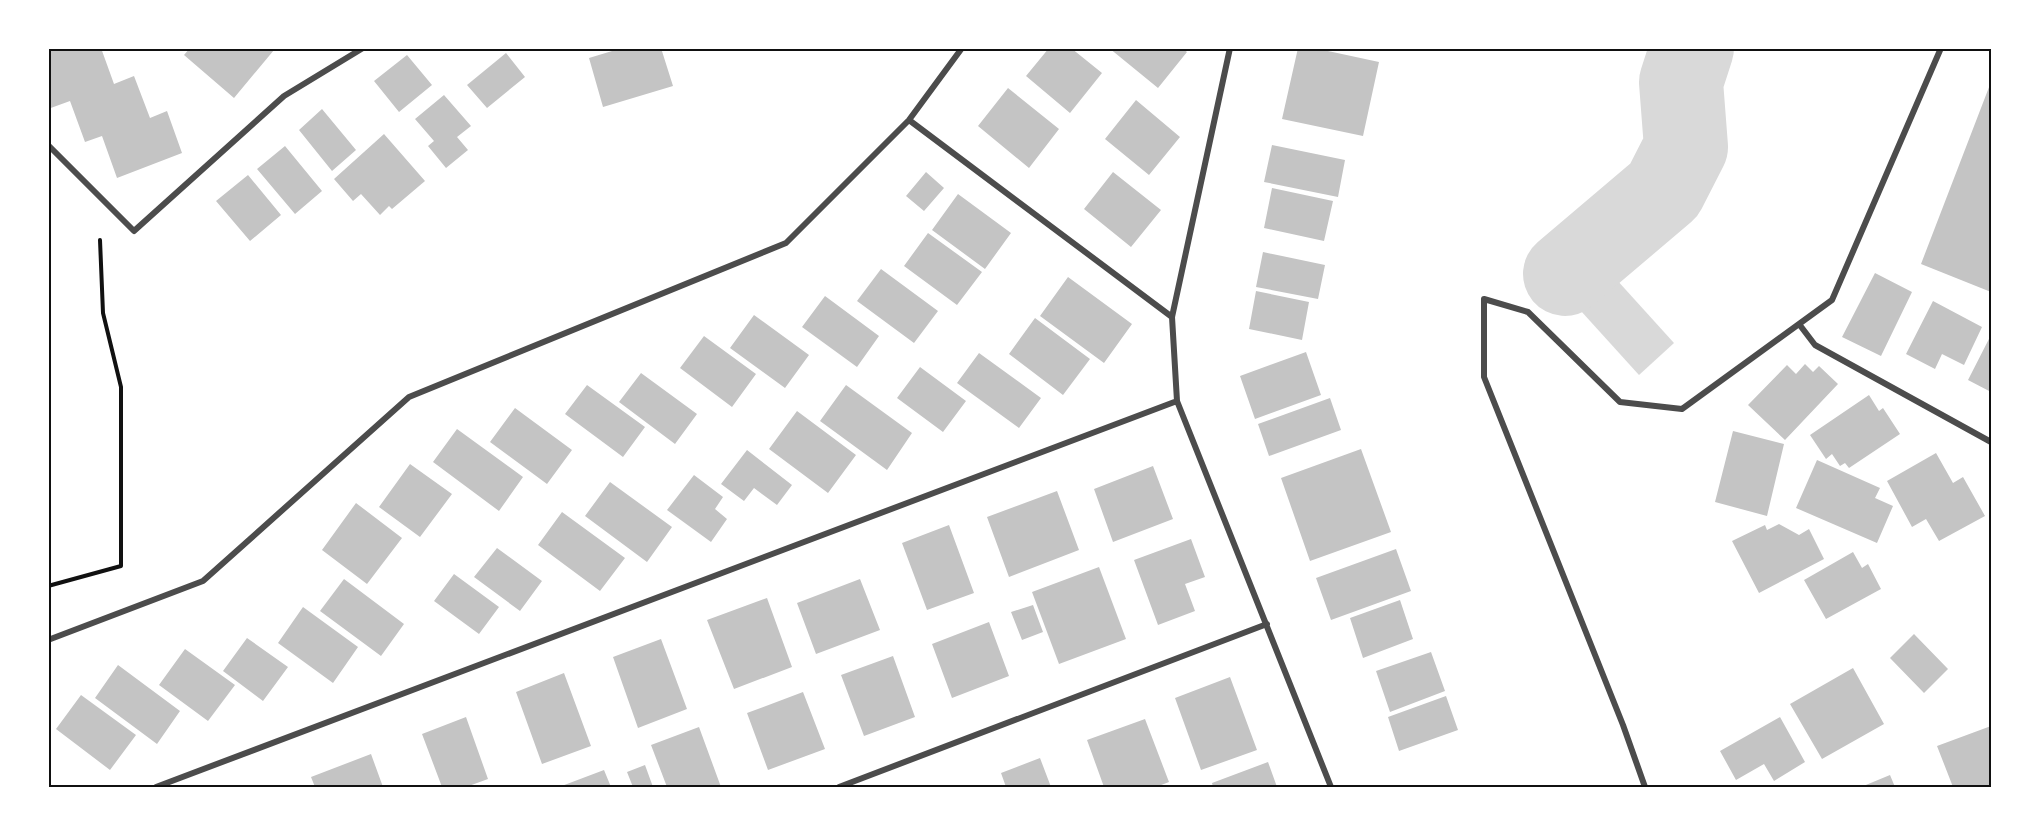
<svg xmlns="http://www.w3.org/2000/svg" width="2039" height="835" font-family="'Asap Condensed',sans-serif">
<style>
.water{fill:#d9d9d9}
.lines{fill:none;stroke-linecap:round;stroke-linejoin:round}
.river{stroke:#d9d9d9;stroke-width:84}
.building{fill:#c4c4c4}
.path{stroke:#111;stroke-width:4}
.minor{stroke:#4c4c4c;stroke-width:6}
.neatline{fill:none;stroke:#111;stroke-width:2}
</style>
<rect width="100%" height="100%" fill="#fff"/>
<path class="water" d="M 1606,268 L 1674,343 L 1639,375 L 1571,300 Z"/>
<g class="lines">
<path class="river" d="M 1565,274 L 1664,190 L 1686,147 L 1681,82 L 1692,48"/>
</g>
<path class="building" d="M 48,48 L 101,48 L 114,84 L 134,76 L 150,118 L 167,111 L 182,153 L 117,178 L 102,136 L 85,142 L 70,101 L 48,109 Z
M 190,48 L 271,48 L 274,50 L 234,98 L 184,55 Z
M 622,48 L 661,48 L 673,86 L 603,107 L 589,58 Z
M 1049,48 L 1071,48 L 1102,73 L 1070,113 L 1026,76 Z
M 1109,48 L 1182,48 L 1187,52 L 1158,88 Z
M 1298,48 L 1314,48 L 1379,62 L 1363,136 L 1282,119 Z
M 506,53 L 525,77 L 487,108 L 467,85 Z
M 407,55 L 432,85 L 399,112 L 374,81 Z
M 1991,82 L 1991,292 L 1921,264 Z
M 1008,88 L 1059,129 L 1029,168 L 978,126 Z
M 444,95 L 471,126 L 457,137 L 468,150 L 446,168 L 428,146 L 434,141 L 415,119 Z
M 1136,100 L 1180,137 L 1149,175 L 1105,139 Z
M 322,109 L 356,150 L 332,171 L 299,130 Z
M 384,134 L 425,181 L 392,209 L 389,206 L 380,215 L 361,194 L 353,201 L 334,179 Z
M 1272,145 L 1345,160 L 1338,197 L 1264,182 Z
M 285,146 L 322,191 L 295,214 L 257,169 Z
M 926,172 L 944,188 L 924,211 L 906,196 Z
M 1113,172 L 1161,210 L 1131,247 L 1084,209 Z
M 248,175 L 281,215 L 250,241 L 216,201 Z
M 1272,188 L 1333,201 L 1324,241 L 1264,228 Z
M 958,194 L 1011,233 L 985,269 L 932,230 Z
M 928,233 L 982,272 L 957,305 L 904,266 Z
M 1263,252 L 1325,265 L 1318,299 L 1256,287 Z
M 881,269 L 938,311 L 914,343 L 857,301 Z
M 1875,273 L 1912,292 L 1881,356 L 1842,337 Z
M 1068,277 L 1132,324 L 1104,363 L 1040,316 Z
M 1256,291 L 1309,302 L 1302,340 L 1249,329 Z
M 825,296 L 879,336 L 857,367 L 802,327 Z
M 1933,301 L 1982,327 L 1964,365 L 1942,354 L 1935,369 L 1906,354 Z
M 754,315 L 809,355 L 785,388 L 730,348 Z
M 1035,318 L 1090,359 L 1063,395 L 1009,354 Z
M 1991,335 L 1991,392 L 1968,380 Z
M 704,336 L 756,374 L 732,407 L 680,368 Z
M 1306,352 L 1321,395 L 1255,419 L 1240,376 Z
M 979,353 L 1041,398 L 1019,428 L 957,383 Z
M 1805,364 L 1813,372 L 1819,366 L 1838,384 L 1785,440 L 1748,405 L 1787,365 L 1796,374 Z
M 920,367 L 966,401 L 943,432 L 897,398 Z
M 641,373 L 697,414 L 675,444 L 619,402 Z
M 587,385 L 645,427 L 623,457 L 565,414 Z
M 846,385 L 912,433 L 887,470 L 820,421 Z
M 1869,395 L 1879,411 L 1883,408 L 1900,434 L 1849,468 L 1845,463 L 1840,466 L 1832,454 L 1826,459 L 1810,435 Z
M 1330,398 L 1341,430 L 1269,456 L 1258,424 Z
M 515,408 L 572,450 L 547,484 L 490,442 Z
M 797,411 L 856,455 L 828,493 L 769,449 Z
M 457,429 L 523,477 L 499,511 L 433,462 Z
M 1733,431 L 1784,444 L 1767,516 L 1715,502 Z
M 1361,449 L 1391,532 L 1310,561 L 1281,478 Z
M 747,450 L 792,485 L 777,505 L 754,488 L 744,501 L 721,484 Z
M 1936,453 L 1953,483 L 1963,477 L 1985,516 L 1939,541 L 1926,519 L 1912,527 L 1887,481 Z
M 1817,460 L 1880,488 L 1875,498 L 1893,506 L 1877,543 L 1796,508 Z
M 410,464 L 452,494 L 420,537 L 379,507 Z
M 1153,466 L 1173,519 L 1113,542 L 1094,489 Z
M 694,475 L 723,497 L 715,509 L 727,519 L 711,542 L 667,510 Z
M 610,482 L 672,527 L 647,562 L 585,516 Z
M 1057,491 L 1079,550 L 1009,577 L 987,517 Z
M 356,503 L 402,538 L 367,584 L 322,550 Z
M 562,512 L 625,558 L 600,591 L 538,545 Z
M 1779,524 L 1799,535 L 1809,529 L 1824,559 L 1759,593 L 1732,541 L 1765,525 L 1767,530 Z
M 949,525 L 974,593 L 927,610 L 902,543 Z
M 1191,539 L 1205,577 L 1185,584 L 1195,611 L 1158,625 L 1134,560 Z
M 497,548 L 542,581 L 520,611 L 474,577 Z
M 1396,549 L 1411,591 L 1331,620 L 1316,578 Z
M 1853,552 L 1862,568 L 1868,564 L 1881,589 L 1826,619 L 1804,580 Z
M 1099,567 L 1126,639 L 1059,664 L 1032,592 Z
M 454,574 L 499,607 L 479,634 L 434,601 Z
M 344,579 L 404,624 L 381,656 L 320,611 Z
M 860,579 L 880,630 L 816,654 L 797,603 Z
M 767,598 L 792,667 L 734,689 L 707,620 Z
M 1400,600 L 1413,639 L 1363,658 L 1350,618 Z
M 1033,605 L 1043,632 L 1022,640 L 1011,612 Z
M 303,607 L 358,647 L 333,683 L 278,643 Z
M 989,622 L 1009,676 L 952,698 L 932,644 Z
M 1914,634 L 1948,669 L 1924,693 L 1890,658 Z
M 247,638 L 288,667 L 263,701 L 223,671 Z
M 661,639 L 687,709 L 638,728 L 613,657 Z
M 185,649 L 235,685 L 208,721 L 159,685 Z
M 1431,652 L 1445,691 L 1390,712 L 1376,671 Z
M 893,656 L 915,717 L 864,736 L 841,675 Z
M 118,665 L 180,711 L 157,744 L 95,698 Z
M 1853,668 L 1884,724 L 1822,759 L 1790,704 Z
M 564,673 L 591,746 L 542,764 L 516,692 Z
M 1230,677 L 1257,750 L 1201,770 L 1175,698 Z
M 803,692 L 825,749 L 768,770 L 747,713 Z
M 81,695 L 136,735 L 110,770 L 56,729 Z
M 1446,696 L 1458,730 L 1399,751 L 1388,717 Z
M 466,717 L 488,779 L 466,787 L 442,787 L 422,734 Z
M 1780,717 L 1805,762 L 1774,781 L 1764,764 L 1736,780 L 1720,751 Z
M 1145,719 L 1169,782 L 1156,787 L 1104,787 L 1087,740 Z
M 1991,726 L 1991,787 L 1953,787 L 1937,746 Z
M 699,727 L 721,787 L 667,787 L 651,745 Z
M 371,754 L 383,787 L 315,787 L 311,777 Z
M 1040,758 L 1051,787 L 1006,787 L 1001,773 Z
M 1268,762 L 1277,787 L 1213,787 L 1212,783 Z
M 645,765 L 653,787 L 633,787 L 627,772 Z
M 604,770 L 611,787 L 559,787 Z
M 1890,775 L 1895,787 L 1861,787 Z"/>
<g class="lines">
<path class="path" d="M 48,586 L 121,566 L 121,387 L 103,313 L 100,240"/>
<path class="minor" d="M 1230,48 L 1172,317 L 1177,401 L 1331,787
M 909,120 L 1172,317
M 48,145 L 134,231 L 284,96 L 363,48
M 1799,324 L 1815,345 L 1991,442
M 48,640 L 203,581 L 409,397 L 786,243 L 909,120 L 962,48
M 156,787 L 1177,401
M 839,787 L 1267,624
M 1645,787 L 1623,725 L 1484,377 L 1484,299 L 1528,312 L 1620,402 L 1682,409 L 1832,300 L 1941,48"/>
</g>
<rect width="2039" height="835" fill="none" stroke="#ffffff" stroke-width="99"/>
<rect x="50" y="50" width="1940" height="736" class="neatline"/>
</svg>
